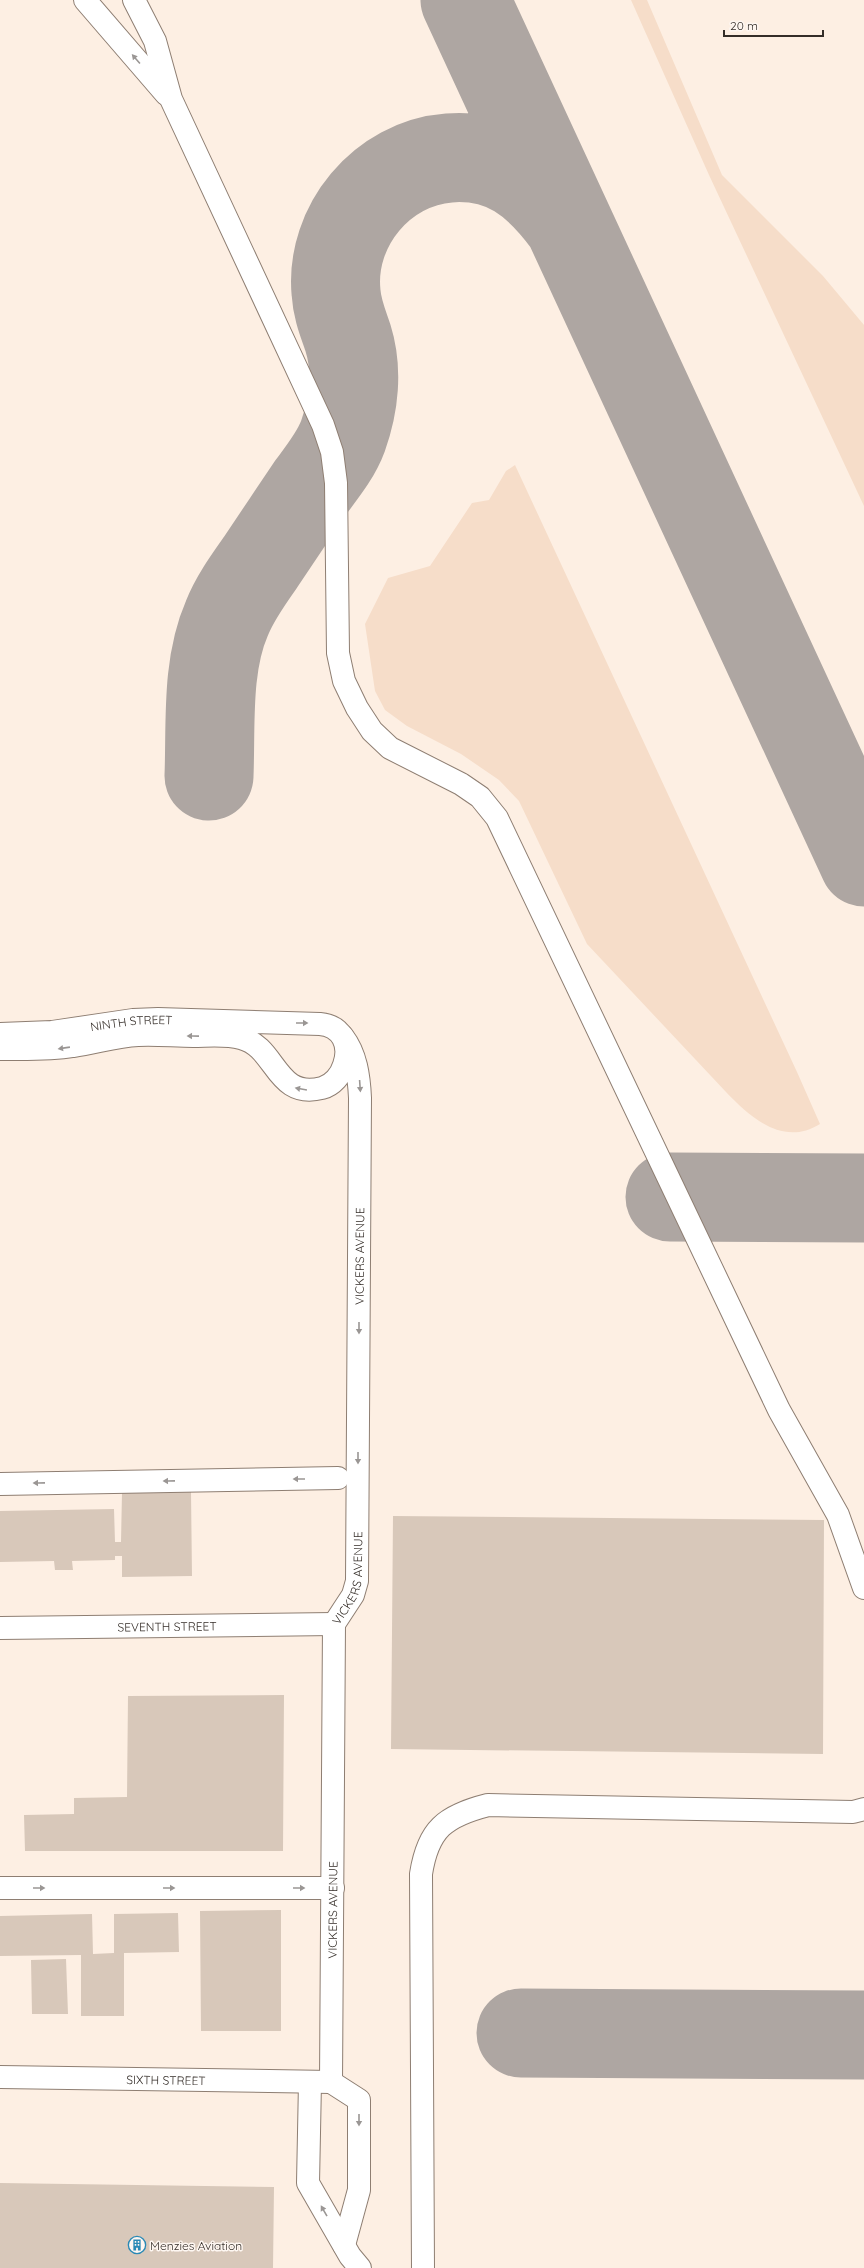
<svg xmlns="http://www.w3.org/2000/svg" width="864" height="2268" font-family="Quicksand,sans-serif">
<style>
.built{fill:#fdefe3}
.green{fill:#f6ddc9}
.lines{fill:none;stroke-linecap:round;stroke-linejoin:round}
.taxiway{stroke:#aea6a2;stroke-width:89}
.building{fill:#d8c8ba}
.minor-casing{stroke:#8e7e72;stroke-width:24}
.minor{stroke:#fff;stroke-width:22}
.oneway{fill:#9a9694}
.labels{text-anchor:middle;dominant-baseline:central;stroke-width:3;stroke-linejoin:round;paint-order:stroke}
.street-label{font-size:12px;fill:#342d28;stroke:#fef7f2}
.poi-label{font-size:12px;fill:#342d28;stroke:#fef7f2;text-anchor:start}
</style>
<rect width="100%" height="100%" fill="#fef7f2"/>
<path class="built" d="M 0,0 L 864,0 L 864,2268 L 0,2268 Z"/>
<path class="green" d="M 631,0 L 647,0 L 722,175 L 823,276 L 864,325 L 864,506 L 709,175 Z
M 515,465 L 797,1072 L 820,1124 C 783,1147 751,1118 726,1092 L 587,944 L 519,801 L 499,780 L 461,754 L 407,726 L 385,710 L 375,691 L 365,624 L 388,578 L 430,566 L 472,503 L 489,500 L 506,471 Z"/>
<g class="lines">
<path class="taxiway" d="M 465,0 L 864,862
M 209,776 C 211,725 206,666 227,618 C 235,598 248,580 260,563 C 277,538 294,512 311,487 C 323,471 336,455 343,436 C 354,405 358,370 348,338 C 343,323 337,309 336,292 C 330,226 382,163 449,158 C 504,154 537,181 568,223
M 670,1197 L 864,1198
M 521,2033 L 864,2035"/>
</g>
<path class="building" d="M 191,1492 L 192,1576 L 122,1577 L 122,1556 L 115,1556 L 115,1560 L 72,1561 L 73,1570 L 55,1570 L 54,1561 L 0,1562 L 0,1511 L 114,1509 L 115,1542 L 121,1542 L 122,1493 Z
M 393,1516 L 824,1520 L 823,1754 L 391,1749 Z
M 284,1695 L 283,1851 L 25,1851 L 24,1815 L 74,1814 L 74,1798 L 127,1797 L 128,1696 Z
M 281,1910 L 281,2031 L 201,2031 L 200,1911 Z
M 178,1913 L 179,1952 L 124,1953 L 124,2016 L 81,2016 L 81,1955 L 0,1956 L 0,1916 L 92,1914 L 93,1954 L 114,1953 L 114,1914 Z
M 66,1959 L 68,2014 L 32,2014 L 31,1960 Z
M 0,2183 L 274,2187 L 273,2268 L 0,2268 Z"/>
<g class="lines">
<defs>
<g id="minor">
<path d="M 85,0 L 166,94"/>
<path d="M 134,0 L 155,41 L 171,99 L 323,425 L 332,452 L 336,483 L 338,653 L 344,681 L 357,708 L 372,731 L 390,748 L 461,784 L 480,797 L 497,818 L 779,1410 L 838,1515 L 864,1588"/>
<path id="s1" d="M 0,1034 L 52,1032 L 133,1020 L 158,1019 L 320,1024 C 342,1026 351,1045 344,1065 C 341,1075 333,1085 322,1088 C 275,1100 277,1047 241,1038 C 226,1034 208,1036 193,1036 C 175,1036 156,1034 138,1035 C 116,1036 95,1043 73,1046 C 49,1050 24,1049 0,1049"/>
<path d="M 0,1484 L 338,1478"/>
<path id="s2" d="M 0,1628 L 334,1624"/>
<path d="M 0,1888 L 333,1888"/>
<path id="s3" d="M 0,2077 L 331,2082"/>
<path d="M 310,2082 L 308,2183 L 350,2256 L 360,2268"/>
<path id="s4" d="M 331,2082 L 334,1624 L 353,1595 L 357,1581 L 360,1098 C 359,1076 356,1054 343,1037"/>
<path d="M 331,2082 L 359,2100 L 359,2190 L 344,2245"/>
<path d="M 423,2268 L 421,1874 C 428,1829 445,1816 488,1805 L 853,1812 L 864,1809"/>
</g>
</defs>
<use href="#minor" class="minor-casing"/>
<use href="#minor" class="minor"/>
</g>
<defs><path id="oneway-solid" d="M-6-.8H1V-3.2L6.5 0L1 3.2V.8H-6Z"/></defs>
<g class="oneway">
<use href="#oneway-solid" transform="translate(136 59) rotate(-131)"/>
<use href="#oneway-solid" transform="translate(302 1023)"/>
<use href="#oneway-solid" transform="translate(193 1036) rotate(-179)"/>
<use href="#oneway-solid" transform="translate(64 1048) rotate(172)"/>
<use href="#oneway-solid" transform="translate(360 1086) rotate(86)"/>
<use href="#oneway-solid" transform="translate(301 1089) rotate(-170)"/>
<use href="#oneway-solid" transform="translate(359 1328) rotate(90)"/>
<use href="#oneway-solid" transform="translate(358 1458) rotate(90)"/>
<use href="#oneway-solid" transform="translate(299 1479) rotate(180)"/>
<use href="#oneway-solid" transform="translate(169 1481) rotate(179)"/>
<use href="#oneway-solid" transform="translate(39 1483) rotate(179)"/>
<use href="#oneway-solid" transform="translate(39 1888)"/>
<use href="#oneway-solid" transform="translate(169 1888)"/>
<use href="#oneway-solid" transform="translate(299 1888)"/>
<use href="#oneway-solid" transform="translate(359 2120) rotate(90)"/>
<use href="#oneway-solid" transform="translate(324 2211) rotate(-120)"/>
</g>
<defs>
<symbol id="building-ring" viewBox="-11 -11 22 22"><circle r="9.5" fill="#fef7f2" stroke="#2a89b5" stroke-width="1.5"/><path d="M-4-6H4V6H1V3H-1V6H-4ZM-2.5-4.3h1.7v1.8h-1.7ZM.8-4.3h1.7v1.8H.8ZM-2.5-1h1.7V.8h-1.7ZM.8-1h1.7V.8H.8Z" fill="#2a89b5"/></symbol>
</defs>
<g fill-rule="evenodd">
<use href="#building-ring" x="127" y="2235" width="20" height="20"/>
</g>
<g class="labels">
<g class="street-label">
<text stroke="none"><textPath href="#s1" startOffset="132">NINTH STREET</textPath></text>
<text stroke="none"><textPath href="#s4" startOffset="832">VICKERS AVENUE</textPath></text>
<text stroke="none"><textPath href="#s4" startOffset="508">VICKERS AVENUE</textPath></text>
<text stroke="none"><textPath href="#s2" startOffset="167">SEVENTH STREET</textPath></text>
<text stroke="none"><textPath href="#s4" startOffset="172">VICKERS AVENUE</textPath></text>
<text stroke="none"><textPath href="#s3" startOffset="166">SIXTH STREET</textPath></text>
</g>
<g class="poi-label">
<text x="150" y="2245">Menzies Aviation</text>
</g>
</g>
<path d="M724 30v6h99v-6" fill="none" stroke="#342d28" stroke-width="2"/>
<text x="730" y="30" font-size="12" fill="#342d28" stroke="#fef7f2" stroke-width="3" paint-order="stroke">20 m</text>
</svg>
